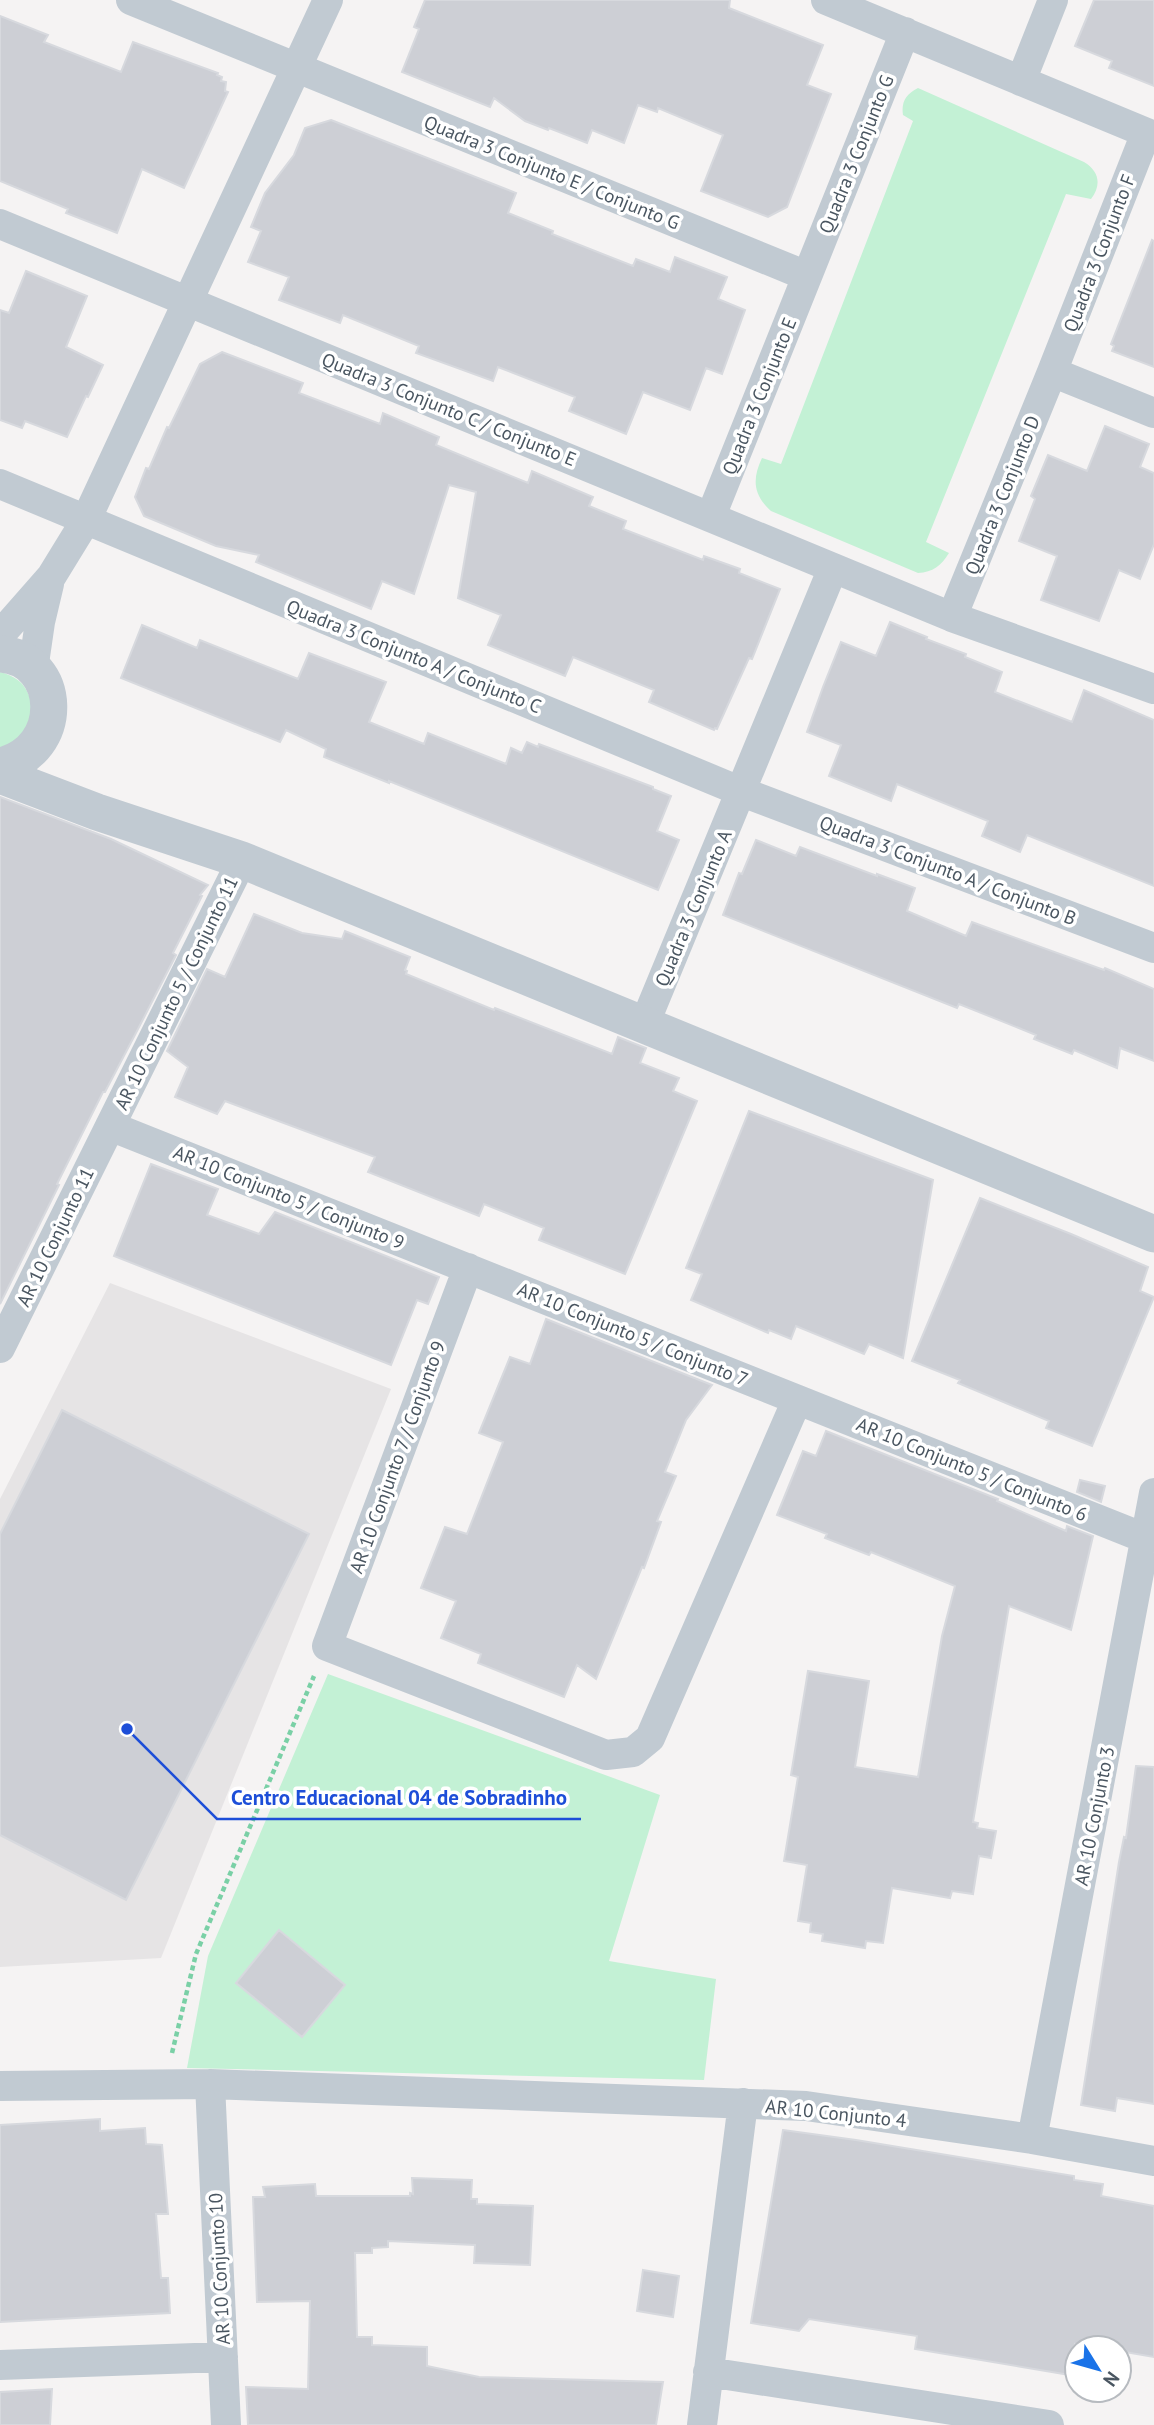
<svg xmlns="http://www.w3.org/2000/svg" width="1154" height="2425" font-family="'PT Sans',sans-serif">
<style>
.education{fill:#e6e4e5}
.green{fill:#c3f1d5}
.building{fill:#cdcfd5;stroke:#d7d9de;stroke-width:2}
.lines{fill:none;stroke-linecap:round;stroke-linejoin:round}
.path{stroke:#7ad0a6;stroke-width:4.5;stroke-dasharray:5 3.5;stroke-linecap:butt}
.minor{stroke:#c1cad2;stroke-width:30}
.tertiary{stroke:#c1cad2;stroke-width:37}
.labels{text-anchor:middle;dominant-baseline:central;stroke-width:7;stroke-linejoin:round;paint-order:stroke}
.street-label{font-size:19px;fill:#4a5661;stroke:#fff}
.leader{fill:none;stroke:#1d4ed8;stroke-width:2.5}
.callout-dot{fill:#1d4ed8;stroke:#fff;stroke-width:2.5}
.callout-label{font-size:21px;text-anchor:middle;font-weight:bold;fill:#1d4ed8;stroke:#fff;stroke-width:7;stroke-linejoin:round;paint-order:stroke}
</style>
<rect width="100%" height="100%" fill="#f5f3f3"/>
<path class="education" d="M 110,1283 L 391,1389 L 161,1958 L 0,1967 L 0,1499 Z"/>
<path class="green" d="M 918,88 L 1084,162 C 1099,171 1102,185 1091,199 L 1066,194 L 926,542 L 949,553 C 941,566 933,572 918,573 L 771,511 C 753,495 752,479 762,458 L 781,464 L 913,121 L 903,115 C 901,102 906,94 918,88 Z
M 0,672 C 29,680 28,694 37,720 L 0,756 Z
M 328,1674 L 660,1795 L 609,1961 L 716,1979 L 704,2080 L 187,2068 L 208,1956 Z"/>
<path class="building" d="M 425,0 L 730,0 L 729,8 L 823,45 L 807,85 L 831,94 L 787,207 L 768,217 L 701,191 L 723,135 L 658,108 L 657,112 L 638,105 L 624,143 L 592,130 L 587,143 L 549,128 L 548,130 L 525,121 L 494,98 L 490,107 L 402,72 L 419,29 L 414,27 Z
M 1094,0 L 1154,0 L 1154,86 L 1109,68 L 1112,61 L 1075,46 Z
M 0,16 L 48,35 L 44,42 L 121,72 L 133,42 L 218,73 L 217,75 L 222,77 L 221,81 L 226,82 L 225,91 L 228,92 L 184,188 L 142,169 L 117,233 L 66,213 L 68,209 L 0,181 Z
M 331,120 L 516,193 L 508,213 L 553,231 L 552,234 L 633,266 L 636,259 L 670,272 L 675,257 L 727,277 L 718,299 L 745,310 L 722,374 L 706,368 L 690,410 L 643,392 L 626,434 L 569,411 L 575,397 L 498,367 L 493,381 L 416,353 L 419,346 L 343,315 L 340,323 L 279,300 L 289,277 L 248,262 L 261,231 L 251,227 L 265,193 L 294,155 L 305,128 Z
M 1152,240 L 1154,241 L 1154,367 L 1112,351 L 1114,346 L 1111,344 Z
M 26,271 L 87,296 L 66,347 L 103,365 L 88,397 L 86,396 L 67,437 L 25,421 L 22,428 L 0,420 L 0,310 L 9,313 Z
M 222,352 L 303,383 L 299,393 L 380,424 L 383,413 L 439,437 L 436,445 L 528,483 L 532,471 L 593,497 L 589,506 L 626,521 L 623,529 L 703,560 L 704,556 L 740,569 L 739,573 L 780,589 L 752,659 L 749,658 L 717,729 L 715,728 L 714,730 L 649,702 L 654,690 L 573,657 L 565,676 L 488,645 L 501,615 L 458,598 L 476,492 L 449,485 L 414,594 L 382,581 L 371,609 L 256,562 L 259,555 L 216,546 L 144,516 L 135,497 L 146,468 L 149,469 L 167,427 L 169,428 L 200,364 Z
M 1105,426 L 1149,444 L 1140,467 L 1154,473 L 1154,544 L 1140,579 L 1119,570 L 1099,621 L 1041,600 L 1057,556 L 1019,541 L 1035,499 L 1031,496 L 1048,455 L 1087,471 Z
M 890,622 L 927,637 L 926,639 L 966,654 L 965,657 L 1002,672 L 995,692 L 1072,722 L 1084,690 L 1154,720 L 1154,886 L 1027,835 L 1020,852 L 982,836 L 988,821 L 897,784 L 891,801 L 829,776 L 841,745 L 807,732 L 823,687 L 841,642 L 876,656 Z
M 142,625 L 197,648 L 200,640 L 298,679 L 309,653 L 386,682 L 369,722 L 424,744 L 428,733 L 506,764 L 511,748 L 522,753 L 527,742 L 538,747 L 539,744 L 653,787 L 653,789 L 671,796 L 657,831 L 679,840 L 658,890 L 389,781 L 389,783 L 324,757 L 326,749 L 286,730 L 280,742 L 121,678 Z
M 0,797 L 111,839 L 208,885 L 200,895 L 202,896 L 173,953 L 176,955 L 138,1029 L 105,1092 L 103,1092 L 57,1184 L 59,1185 L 0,1304 Z
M 756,840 L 796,856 L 800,847 L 877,876 L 877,874 L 915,888 L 907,911 L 966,936 L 972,922 L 1104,970 L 1105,968 L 1154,989 L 1154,1061 L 1120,1048 L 1117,1068 L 1074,1050 L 1072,1054 L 1034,1039 L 1036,1035 L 959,1004 L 957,1008 L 723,915 L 739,873 L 742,874 Z
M 254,914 L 302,933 L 342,939 L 345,931 L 410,957 L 405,970 L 407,971 L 406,974 L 494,1010 L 495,1008 L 612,1054 L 618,1037 L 646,1048 L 640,1063 L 679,1078 L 673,1091 L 697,1101 L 625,1274 L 539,1240 L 544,1228 L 484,1204 L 479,1216 L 368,1172 L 375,1157 L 225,1101 L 217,1114 L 175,1097 L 188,1067 L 167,1051 L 207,969 L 225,977 Z
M 749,1111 L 933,1180 L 903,1358 L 869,1344 L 864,1354 L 796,1326 L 791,1339 L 769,1330 L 768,1333 L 691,1300 L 702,1274 L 686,1268 Z
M 151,1164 L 218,1189 L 207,1215 L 259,1234 L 275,1212 L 439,1277 L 428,1304 L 417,1300 L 391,1365 L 114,1256 Z
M 980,1198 L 1071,1234 L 1148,1267 L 1140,1291 L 1154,1297 L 1092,1446 L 1046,1428 L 1049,1421 L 958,1383 L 960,1380 L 912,1361 Z
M 546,1319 L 712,1385 L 686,1420 L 665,1472 L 676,1476 L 657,1521 L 661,1522 L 644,1568 L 642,1567 L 596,1679 L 577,1665 L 564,1697 L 478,1663 L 481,1654 L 441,1638 L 456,1601 L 421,1588 L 445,1527 L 467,1534 L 503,1442 L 479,1433 L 510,1357 L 530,1364 Z
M 62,1410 L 309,1534 L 126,1900 L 0,1835 L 0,1534 Z
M 826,1431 L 998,1499 L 997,1501 L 1066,1531 L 1067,1526 L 1093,1536 L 1071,1630 L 1009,1606 L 973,1822 L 978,1823 L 977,1828 L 996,1831 L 991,1858 L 979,1856 L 973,1894 L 952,1891 L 950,1898 L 892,1888 L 883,1943 L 866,1941 L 865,1948 L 822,1941 L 823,1934 L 810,1932 L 811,1923 L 798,1921 L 807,1865 L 784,1861 L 798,1777 L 791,1775 L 808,1671 L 869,1681 L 855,1767 L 918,1777 L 942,1636 L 955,1586 L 871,1552 L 869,1555 L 825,1538 L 827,1534 L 777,1515 L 803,1451 L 816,1456 Z
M 1080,1480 L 1105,1486 L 1101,1502 L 1077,1492 Z
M 1136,1766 L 1154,1767 L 1154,2104 L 1117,2098 L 1115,2111 L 1081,2105 L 1119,1862 L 1124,1837 L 1126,1838 Z
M 279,1930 L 345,1985 L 302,2037 L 236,1983 Z
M 100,2119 L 100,2131 L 145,2128 L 146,2144 L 162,2145 L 168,2214 L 156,2214 L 161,2278 L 168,2278 L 170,2313 L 0,2322 L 0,2125 Z
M 783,2130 L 856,2140 L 1074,2176 L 1074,2180 L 1103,2184 L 1101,2196 L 1154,2206 L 1154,2357 L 1119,2351 L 1119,2348 L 1100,2348 L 1075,2344 L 1070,2375 L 915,2349 L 917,2336 L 809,2319 L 799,2331 L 751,2323 Z
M 412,2178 L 472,2180 L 471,2199 L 477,2199 L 477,2204 L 533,2206 L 530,2265 L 474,2263 L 475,2245 L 388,2241 L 388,2247 L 372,2248 L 372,2253 L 355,2253 L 357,2337 L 372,2337 L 372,2345 L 427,2347 L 427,2366 L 479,2377 L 663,2382 L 656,2425 L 248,2425 L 246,2387 L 308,2389 L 310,2301 L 257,2302 L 253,2197 L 265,2197 L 263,2187 L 315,2184 L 316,2196 L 410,2196 L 410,2193 L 413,2194 Z
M 643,2270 L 679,2276 L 673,2317 L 637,2311 Z
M 52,2389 L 50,2425 L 0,2425 L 0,2392 Z"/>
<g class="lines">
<path class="path" d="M 172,2053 L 196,1954 L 314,1676"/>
<path class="minor" d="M 131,0 L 807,276
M 826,0 L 1154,136
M 1021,81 L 1053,0
M 0,224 L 952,617 L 1154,689
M 1052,372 L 1154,413
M 0,484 L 742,792 L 1154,948
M 711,516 L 905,32
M 952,617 L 1052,372 L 1146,133
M 0,635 L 51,577 L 86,520 L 328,0
M 33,670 L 40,622 L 49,584
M 644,1025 L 833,568
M 110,1126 L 1147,1539
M 468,1268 L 327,1646 L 606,1755 L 633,1752 L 650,1738 L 797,1400
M 0,1348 L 242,860
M 210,2084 L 226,2425
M 0,2086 L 210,2084 L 806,2106 L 1032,2139 L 1154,2161
M 1032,2139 L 1154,1493
M 0,2365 L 223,2357
M 708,2372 L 1049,2425
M 702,2425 L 743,2103"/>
<path class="tertiary" d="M 0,654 C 63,658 67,751 0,766
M 0,775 L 97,812 L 242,860 L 1154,1234"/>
</g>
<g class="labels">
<g class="street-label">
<text transform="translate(856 154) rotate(-68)">Quadra 3 Conjunto G</text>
<text transform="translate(552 172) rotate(22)">Quadra 3 Conjunto E / Conjunto G</text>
<text transform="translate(1099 253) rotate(-69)">Quadra 3 Conjunto F</text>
<text transform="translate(759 396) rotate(-68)">Quadra 3 Conjunto E</text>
<text transform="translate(449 409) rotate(22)">Quadra 3 Conjunto C / Conjunto E</text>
<text transform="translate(1002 495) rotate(-68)">Quadra 3 Conjunto D</text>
<text transform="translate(414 656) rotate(22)">Quadra 3 Conjunto A / Conjunto C</text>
<text transform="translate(948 870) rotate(21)">Quadra 3 Conjunto A / Conjunto B</text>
<text transform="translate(693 908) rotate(-67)">Quadra 3 Conjunto A</text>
<text transform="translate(176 993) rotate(-64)">AR 10 Conjunto 5 / Conjunto 11</text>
<text transform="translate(289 1197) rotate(22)">AR 10 Conjunto 5 / Conjunto 9</text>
<text transform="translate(55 1237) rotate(-64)">AR 10 Conjunto 11</text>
<text transform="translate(633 1334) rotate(22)">AR 10 Conjunto 5 / Conjunto 7</text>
<text transform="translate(397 1457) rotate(-70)">AR 10 Conjunto 7 / Conjunto 9</text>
<text transform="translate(972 1469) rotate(22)">AR 10 Conjunto 5 / Conjunto 6</text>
<text transform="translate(1094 1816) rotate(-79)">AR 10 Conjunto 3</text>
<text transform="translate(836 2113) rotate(6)">AR 10 Conjunto 4</text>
<text transform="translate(219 2269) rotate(-93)">AR 10 Conjunto 10</text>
</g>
</g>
<path class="leader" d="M127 1729L217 1819H581"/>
<circle class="callout-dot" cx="127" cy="1729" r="7"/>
<g class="callout-label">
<text x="399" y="1805">Centro Educacional 04 de Sobradinho</text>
</g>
<g transform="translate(1098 2369) rotate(127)"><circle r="33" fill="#ffffff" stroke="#b7bbc0" stroke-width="2"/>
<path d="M0-5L12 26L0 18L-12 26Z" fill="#1a73e8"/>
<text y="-10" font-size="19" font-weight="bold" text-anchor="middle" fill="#4a5661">N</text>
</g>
</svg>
